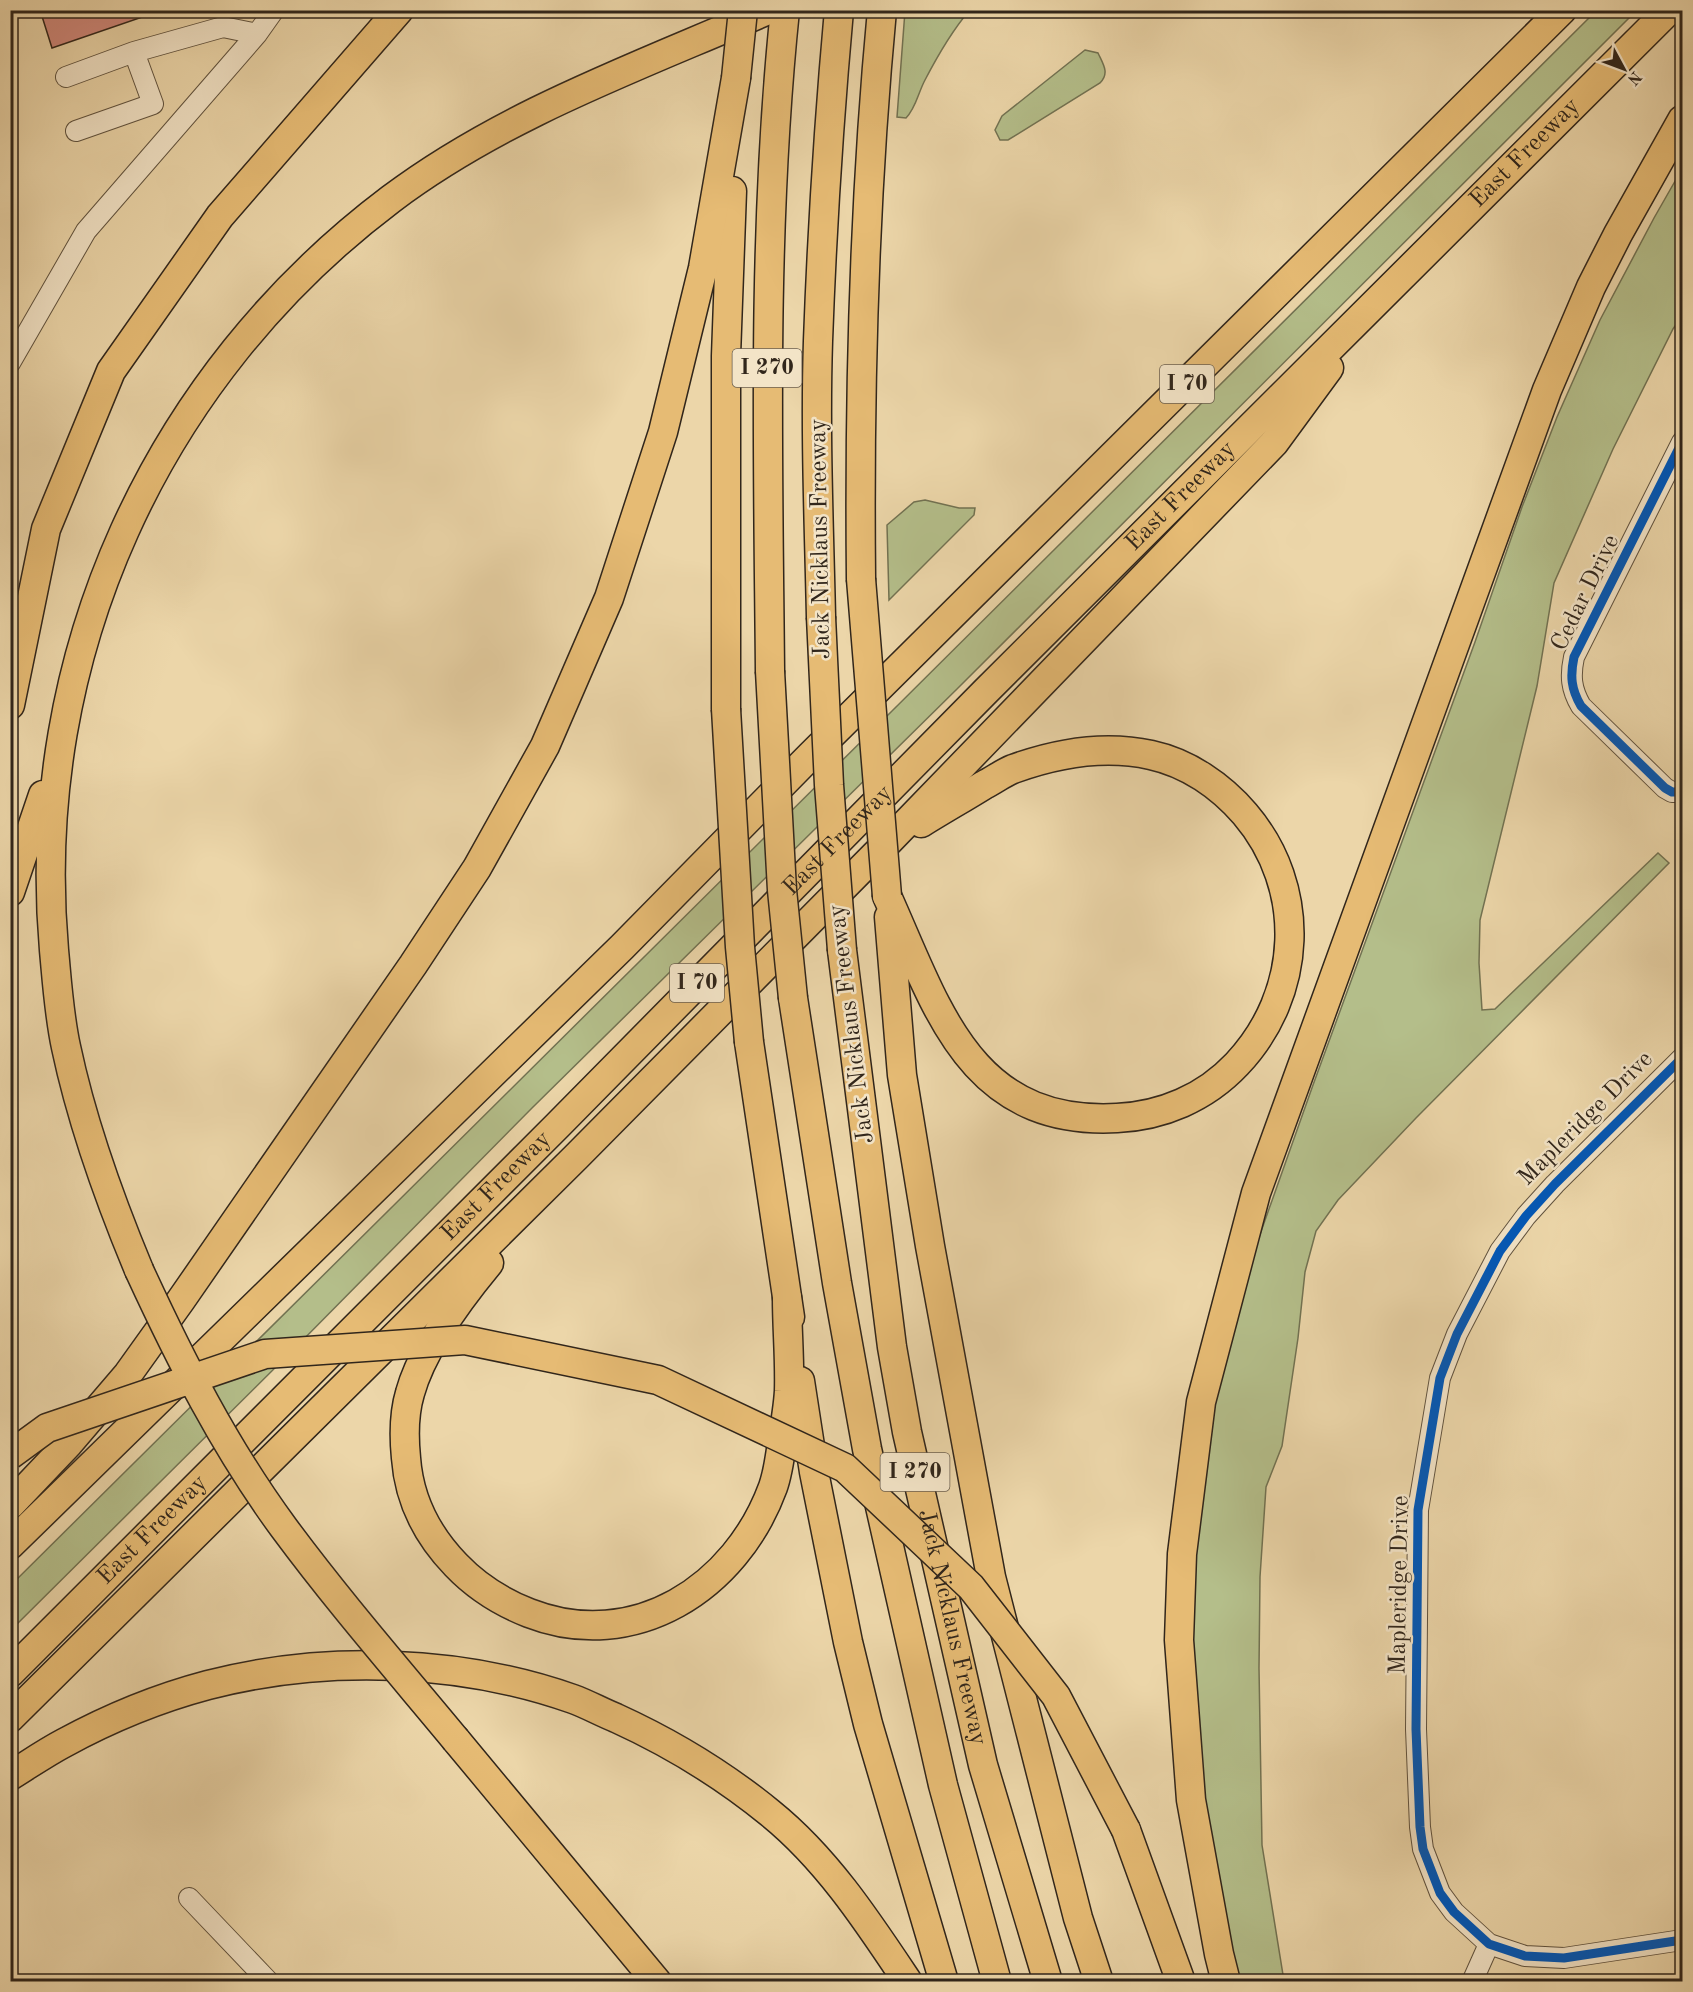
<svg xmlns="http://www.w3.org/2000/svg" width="1693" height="1992" font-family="'Old Standard TT',serif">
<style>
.green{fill:#b4be8a;stroke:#727252;stroke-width:1.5}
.building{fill:#d0887b;stroke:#31261b;stroke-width:1.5}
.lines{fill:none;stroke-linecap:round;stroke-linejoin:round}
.minor-casing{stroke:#60523e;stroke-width:22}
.highway-casing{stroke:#31261b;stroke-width:31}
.minor{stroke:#f3e4c7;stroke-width:20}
.highway{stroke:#e6bb74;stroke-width:28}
.highway-bridge-casing{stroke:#31261b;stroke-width:31;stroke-linecap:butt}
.highway-bridge{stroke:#e6bb74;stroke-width:28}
.cycleway-casing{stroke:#f3e4c7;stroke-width:13}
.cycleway{stroke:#0057b8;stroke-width:9}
.labels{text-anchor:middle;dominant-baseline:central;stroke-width:5;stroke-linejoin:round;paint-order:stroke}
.shield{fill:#f3e4c7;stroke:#6b5f4f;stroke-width:1.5}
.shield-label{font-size:22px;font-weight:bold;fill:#31261b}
.street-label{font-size:24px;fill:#31261b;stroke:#f3e4c7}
</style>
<rect width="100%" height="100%" fill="#ecd6a9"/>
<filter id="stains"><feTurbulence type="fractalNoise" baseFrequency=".00333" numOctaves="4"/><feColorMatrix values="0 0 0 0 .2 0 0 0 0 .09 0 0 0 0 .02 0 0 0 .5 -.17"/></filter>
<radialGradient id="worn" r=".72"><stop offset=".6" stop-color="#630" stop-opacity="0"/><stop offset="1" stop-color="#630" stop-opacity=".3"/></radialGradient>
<path class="green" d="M 905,11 L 969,11 C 951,32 938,55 925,80 C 918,93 916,108 906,118 L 897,117 Z
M 1596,11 L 1636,11 L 957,689 L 532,1108 L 293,1350 L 11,1630 L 11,1585 L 892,711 Z
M 1085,50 L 1098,53 C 1103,64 1110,73 1100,83 L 1008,140 L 1000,140 L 995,130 L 1002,116 Z
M 1682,169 L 1682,316 L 1673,329 L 1613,449 L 1554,583 L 1537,686 L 1480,920 L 1479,963 L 1482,1010 L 1495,1009 L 1658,853 L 1669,863 L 1416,1118 L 1338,1200 L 1316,1231 L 1305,1272 L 1298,1338 L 1282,1446 L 1266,1487 L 1260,1577 L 1259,1668 L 1262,1845 L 1284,1981 L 1235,1982 L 1204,1826 L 1187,1595 L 1218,1382 L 1241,1288 L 1313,1085 L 1475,642 L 1522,507 L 1557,417 L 1600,320 L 1654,218 Z
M 925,500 L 959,508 L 975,508 L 974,515 L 889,600 L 887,525 L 914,502 Z"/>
<path class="building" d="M 40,10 L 154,10 L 154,13 L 52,48 Z"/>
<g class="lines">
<defs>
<path id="minor" d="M 66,77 L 134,52 L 223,27 L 257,34
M 76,131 L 153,104 L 134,52
M 10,363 L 86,231 L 257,34 L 274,10
M 1682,442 L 1574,657 C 1570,676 1571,689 1581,706 L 1665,788 L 1672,792 L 1682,792
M 1682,1058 L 1555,1184 L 1526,1216 L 1500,1251 L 1457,1334 L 1440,1378 L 1418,1510 L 1416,1729 L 1420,1827 L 1423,1849 L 1440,1893 L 1454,1912 L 1489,1944 L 1525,1956 L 1564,1958 L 1682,1940
M 189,1898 L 269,1982
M 1472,1982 L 1489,1944"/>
<g id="highway">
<path d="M 861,579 C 859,389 864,199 882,10"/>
<path d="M 821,617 C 819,525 815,433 818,341 C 822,231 829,120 839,10"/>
<path d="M 770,671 C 768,451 762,230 785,10"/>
<path d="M 10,705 L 46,529 L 111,371 L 220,216 L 399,10"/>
<path d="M 726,709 L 726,356 L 732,191"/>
<path d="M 10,892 L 43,795"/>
<path d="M 887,896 C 937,1007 969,1126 1117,1118 C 1162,1116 1205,1098 1237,1064 C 1303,994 1308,888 1245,814 C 1221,786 1188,763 1151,755 C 1106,745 1057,753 1013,769 C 1003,773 994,780 984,785 C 963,798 942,810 921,823"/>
<path d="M 889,917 L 902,1075 L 930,1246 L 991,1577 L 1078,1918 L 1099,1982"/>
<path id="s1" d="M 842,950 L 892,1347 L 907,1432 L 983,1765 L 1048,1982"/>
<path d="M 793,998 L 837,1283 L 867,1449 L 943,1785 L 997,1982"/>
<path d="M 749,1042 L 790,1317"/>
<path d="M 489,1263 C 460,1298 422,1349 410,1393 C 404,1413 404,1438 406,1458 C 409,1500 427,1535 456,1565 C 477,1587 501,1602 529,1613 C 634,1654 736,1588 773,1487 C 778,1473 780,1457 782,1442 C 785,1425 788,1408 789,1391 C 790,1360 787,1329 787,1298"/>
<path d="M 139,1270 C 109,1198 82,1123 66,1047 C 59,1015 57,982 54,950 C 28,656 156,376 391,199 C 504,114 640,66 768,10"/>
<path d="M 800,1381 L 814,1472 L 848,1642 L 868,1724 L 944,1982"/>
<path d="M 10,1505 L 69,1443 L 128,1374 L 181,1300 L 413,965 L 477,868 L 545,746 L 609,598 L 663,432 L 703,268 L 736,78"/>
<path d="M 10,1545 L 622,947 L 811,755 L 1562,10"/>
<path id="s2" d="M 10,1673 L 558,1125 L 985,692 L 1669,10"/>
<path d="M 10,1718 L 576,1157 L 886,844 L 1274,443 L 1329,368"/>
<path d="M 456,1740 L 657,1982"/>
<path d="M 10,1776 C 28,1765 45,1753 64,1743 C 108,1719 159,1698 208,1685 C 324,1655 460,1659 573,1699 C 587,1704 601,1712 616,1718 C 673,1744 721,1773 770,1813 C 827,1859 868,1922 908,1982"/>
<path d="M 1126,1830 L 1181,1982"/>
<path d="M 1226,1982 L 1219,1954 L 1191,1800 L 1179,1640 L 1182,1554 L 1201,1402 L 1256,1193 L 1547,390 L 1591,287 L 1618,234 L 1682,120"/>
</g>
</defs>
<use href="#minor" class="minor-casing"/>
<use href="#highway" class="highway-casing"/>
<use href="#minor" class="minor"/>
<use href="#highway" class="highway"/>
<defs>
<path id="highway-bridge" d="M 736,78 L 743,10
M 861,579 L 887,896
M 821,617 L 829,785 L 842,950
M 770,671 L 782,890 L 793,998
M 726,709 L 740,947 L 749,1042
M 139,1270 C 180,1359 225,1448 284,1528 C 338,1601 398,1670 456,1740
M 10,1455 L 47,1428 L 265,1354 L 465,1340 L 658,1380 L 845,1468 L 971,1587 L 1056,1696 L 1126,1830"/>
</defs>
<use href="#highway-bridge" class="highway-bridge-casing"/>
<use href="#highway-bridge" class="highway-bridge"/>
<defs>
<path id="cycleway" d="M 1682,442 L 1574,657 C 1570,676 1571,689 1581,706 L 1665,788 L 1672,792 L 1682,792
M 1682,1058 L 1555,1184 L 1526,1216 L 1500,1251 L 1457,1334 L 1440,1378 L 1418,1510 L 1416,1729 L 1420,1827 L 1423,1849 L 1440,1893 L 1454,1912 L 1489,1944 L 1525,1956 L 1564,1958 L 1682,1940"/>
</defs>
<use href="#cycleway" class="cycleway-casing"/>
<use href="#cycleway" class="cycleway"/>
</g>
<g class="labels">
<g class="shield">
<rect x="732.5" y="349" width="69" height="38" rx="4.5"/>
<rect x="1160" y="365" width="54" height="38" rx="4.5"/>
<rect x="670" y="964" width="54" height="38" rx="4.5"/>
<rect x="880.5" y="1453" width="69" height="38" rx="4.5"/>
</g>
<g class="shield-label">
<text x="767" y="368">I 270</text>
<text x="1187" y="384">I 70</text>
<text x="697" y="983">I 70</text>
<text x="915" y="1472">I 270</text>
</g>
<g class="street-label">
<text stroke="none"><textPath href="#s2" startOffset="2146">East Freeway</textPath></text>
<text stroke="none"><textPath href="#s2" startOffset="1660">East Freeway</textPath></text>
<text transform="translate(821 539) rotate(-91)">Jack Nicklaus Freeway</text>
<text transform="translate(1586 593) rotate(-64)">Cedar Drive</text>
<text stroke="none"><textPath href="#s2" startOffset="1174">East Freeway</textPath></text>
<text transform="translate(852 1024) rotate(-97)">Jack Nicklaus Freeway</text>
<text transform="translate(1586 1119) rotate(-45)">Mapleridge Drive</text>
<text stroke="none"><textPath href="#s2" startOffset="688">East Freeway</textPath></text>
<text stroke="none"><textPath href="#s2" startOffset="202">East Freeway</textPath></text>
<text transform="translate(1400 1585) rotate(-89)">Mapleridge Drive</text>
<text stroke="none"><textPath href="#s1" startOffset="687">Jack Nicklaus Freeway</textPath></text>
</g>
</g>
<rect width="1693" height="1992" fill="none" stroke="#ecd6a9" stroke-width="36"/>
<rect x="12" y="12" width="1669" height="1968" fill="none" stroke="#31261b" stroke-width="3"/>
<rect x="18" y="18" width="1657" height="1956" fill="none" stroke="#31261b" stroke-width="1.5"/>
<g transform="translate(1624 69) rotate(131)" stroke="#f3e4c7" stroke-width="4.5" paint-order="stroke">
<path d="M0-4.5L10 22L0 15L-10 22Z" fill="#31261b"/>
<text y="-9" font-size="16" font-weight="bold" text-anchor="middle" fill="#31261b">N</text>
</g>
<rect width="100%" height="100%" filter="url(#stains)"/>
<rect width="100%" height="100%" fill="url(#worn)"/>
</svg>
